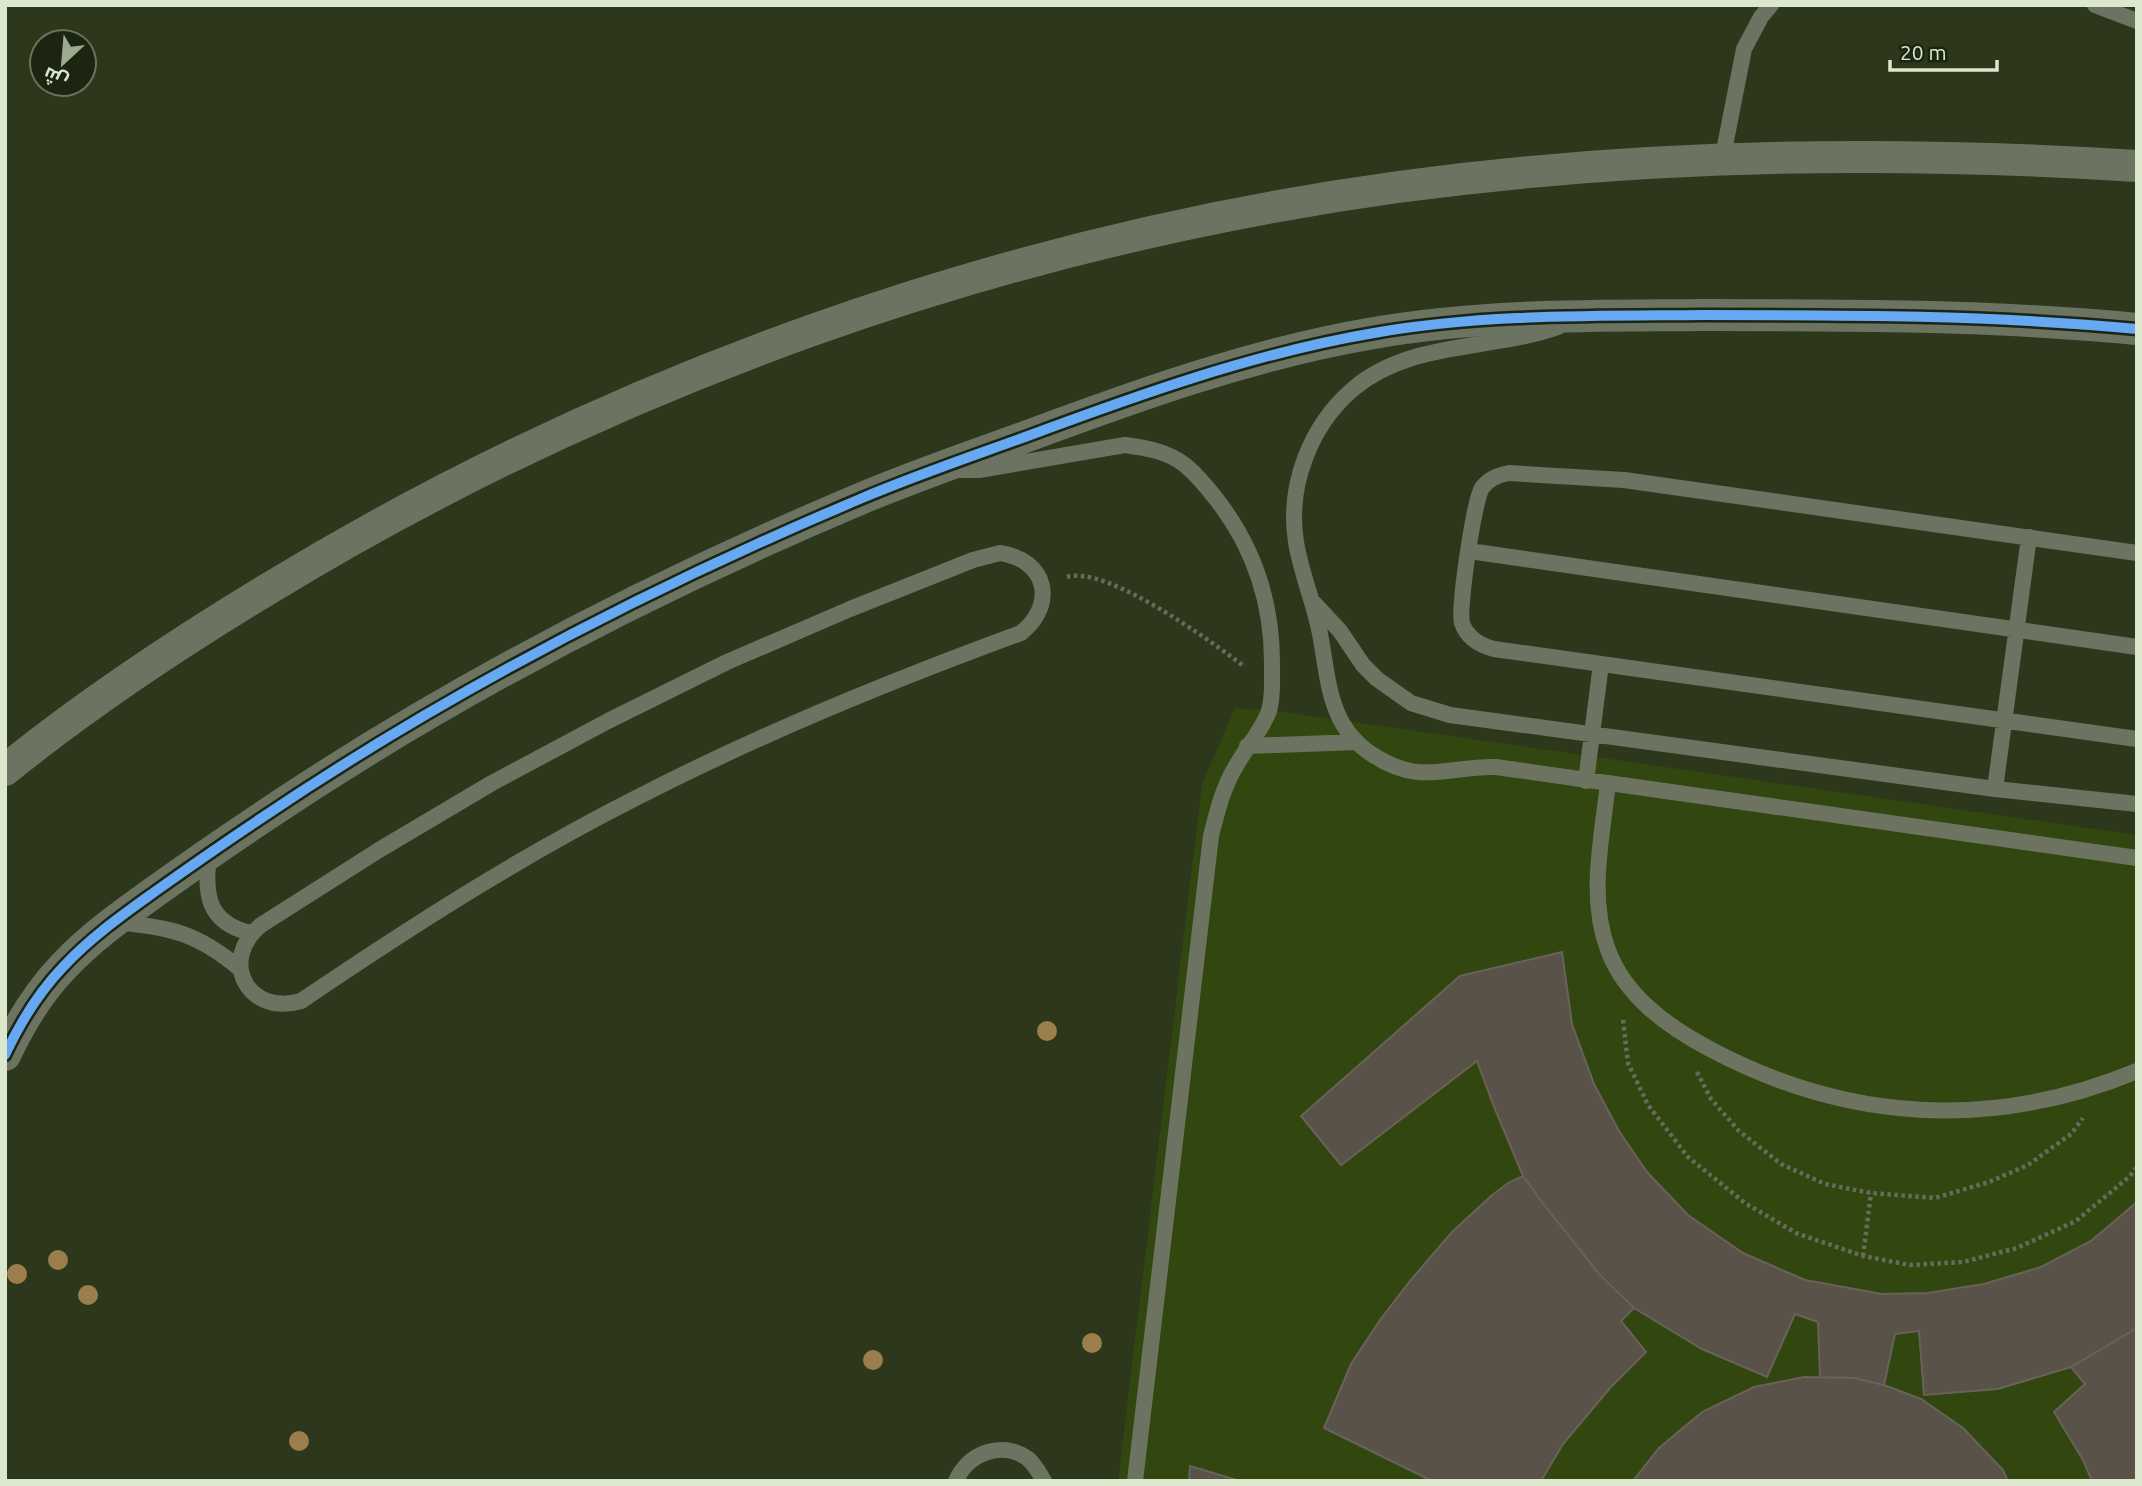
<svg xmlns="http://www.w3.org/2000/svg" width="2142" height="1486" font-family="Ubuntu,Cairo,sans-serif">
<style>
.built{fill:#324610}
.building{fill:#585248;stroke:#696258;stroke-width:2}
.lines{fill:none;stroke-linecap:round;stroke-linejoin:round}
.path{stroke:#656d5a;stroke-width:4.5;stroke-dasharray:3.5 3.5;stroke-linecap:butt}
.lane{stroke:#6c7461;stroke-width:16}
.street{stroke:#6c7461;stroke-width:32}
.cycleway-casing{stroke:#1c2511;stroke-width:15}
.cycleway{stroke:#66a8f1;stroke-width:10}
.tree{fill:#9b7e4b}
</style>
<rect width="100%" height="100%" fill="#2c371c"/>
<path class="built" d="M 1235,708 L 1269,710 L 1340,720 L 2137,835 L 2137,1481 L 1118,1481 L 1202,784 Z"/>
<path class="building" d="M 1562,952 L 1572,1024 L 1594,1084 L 1619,1131 L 1647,1172 L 1688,1215 L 1743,1253 L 1805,1280 L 1882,1294 L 1927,1293 L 1984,1284 L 2041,1267 L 2091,1241 L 2137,1202 L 2137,1328 L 2071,1367 L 1998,1389 L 1924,1395 L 1919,1331 L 1895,1334 L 1884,1385 L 1854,1378 L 1820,1377 L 1818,1322 L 1795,1314 L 1767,1377 L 1702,1349 L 1634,1308 L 1600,1275 L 1545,1206 L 1523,1176 L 1494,1107 L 1477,1061 L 1341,1165 L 1301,1116 L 1460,976 Z
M 1523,1176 L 1545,1206 L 1600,1275 L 1634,1308 L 1621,1321 L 1646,1352 L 1610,1388 L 1563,1444 L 1541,1481 L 1432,1481 L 1324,1428 L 1351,1364 L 1380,1320 L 1410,1281 L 1452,1232 L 1491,1196 L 1508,1183 Z
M 2137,1328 L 2137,1481 L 2092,1481 L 2083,1460 L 2054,1412 L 2085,1384 L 2071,1367 Z
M 1804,1377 L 1854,1378 L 1884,1385 L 1921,1399 L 1963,1428 L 2003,1470 L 2008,1481 L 1633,1481 L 1659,1448 L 1702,1412 L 1754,1387 Z
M 1190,1466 L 1240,1481 L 1189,1481 Z"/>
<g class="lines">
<path class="path" d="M 1067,577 C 1107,565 1212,642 1245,667
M 1623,1020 L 1628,1063 L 1648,1105 L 1688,1157 L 1745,1203 L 1796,1233 L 1863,1256 L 1910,1265 L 1963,1262 L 2017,1248 L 2076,1221 L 2130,1176 L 2137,1167
M 1697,1072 L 1711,1099 L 1739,1131 L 1781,1164 L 1825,1184 L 1871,1193 L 1935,1198 L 1989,1182 L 2028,1165 L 2071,1134 L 2083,1118
M 1863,1256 L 1871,1193"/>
<path class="lane" d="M 2095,5 L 2137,21
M 1722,161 L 1744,49 L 1761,17 L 1771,5
M 1558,327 C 1490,351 1411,340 1353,389 C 1310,426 1287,486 1296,542 C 1301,573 1314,603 1320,634 C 1329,681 1328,726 1373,755 C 1420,786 1447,766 1496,767 L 2137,858
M 962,470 L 979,470 L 1125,445 C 1146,448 1167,451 1185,465 C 1197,475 1207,487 1217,500 C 1255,549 1273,606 1272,668 C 1272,682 1273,698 1269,711 C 1262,730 1246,748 1236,766 C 1223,787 1217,812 1211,836 L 1135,1481
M 1469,551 L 2137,647
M 1000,553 C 1047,560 1057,604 1021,633 C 890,681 760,734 636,798 C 519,857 409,928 301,1001 C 248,1017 218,960 261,925 L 379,850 L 492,783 L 608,721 L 727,662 L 850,609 L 973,560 Z
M 2137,553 L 1624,480 L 1509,473 C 1498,475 1488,479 1482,488 C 1474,500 1458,609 1462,623 C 1467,638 1479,645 1494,649 L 2137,739
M 1314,603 L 1340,631 L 1363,665 L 1377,679 L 1411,703 L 1450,715 L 1995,789 L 2137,804
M 1247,746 L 1357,742
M 1586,781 L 1601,664
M 1608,783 C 1602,838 1588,897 1608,950 C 1625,996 1667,1026 1708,1048 C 1846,1122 1992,1131 2137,1071
M 1995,789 L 2029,537
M 209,854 C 204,894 207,923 251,933
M 115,922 C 170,927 198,933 240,969
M 956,1481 C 967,1454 1001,1440 1027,1458 C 1035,1464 1039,1473 1044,1481"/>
<path class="street" d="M 5,770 C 88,703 177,644 268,589 C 611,380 999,242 1398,187 C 1642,154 1891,150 2137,166
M 5,1055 C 20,1023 38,993 63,967 C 90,938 121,916 153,893 C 188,868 224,843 260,819 C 448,692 651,587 860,499 C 914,476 970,457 1025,437 C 1138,395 1255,353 1374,333 C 1483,314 1592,316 1702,315 C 1847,315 1992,315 2137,329"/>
<defs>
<path id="cycleway" d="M 5,1055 C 20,1023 38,993 63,967 C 90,938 121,916 153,893 C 188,868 224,843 260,819 C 448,692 651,587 860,499 C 914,476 970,457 1025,437 C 1138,395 1255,353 1374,333 C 1483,314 1592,316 1702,315 C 1847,315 1992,315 2137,329"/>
</defs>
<use href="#cycleway" class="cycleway-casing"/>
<use href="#cycleway" class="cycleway"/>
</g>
<g class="tree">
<circle cx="1047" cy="1031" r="10"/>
<circle cx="58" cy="1260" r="10"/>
<circle cx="17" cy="1274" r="10"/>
<circle cx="88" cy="1295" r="10"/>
<circle cx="1092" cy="1343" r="10"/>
<circle cx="873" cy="1360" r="10"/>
<circle cx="299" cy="1441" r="10"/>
</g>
<rect width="2142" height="1486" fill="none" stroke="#dbe8cd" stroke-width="14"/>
<g transform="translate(63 63) rotate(206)"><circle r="33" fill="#1c2511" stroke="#68735c" stroke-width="2"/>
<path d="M0-5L12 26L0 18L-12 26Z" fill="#9eaa8f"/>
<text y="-10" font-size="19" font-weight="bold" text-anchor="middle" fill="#dbe8cd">ش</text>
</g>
<path d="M1890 60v10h107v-10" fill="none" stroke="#dbe8cd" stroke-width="3.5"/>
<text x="1900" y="60" font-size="21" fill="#dbe8cd" stroke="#1c2511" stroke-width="5" paint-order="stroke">20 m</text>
</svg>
